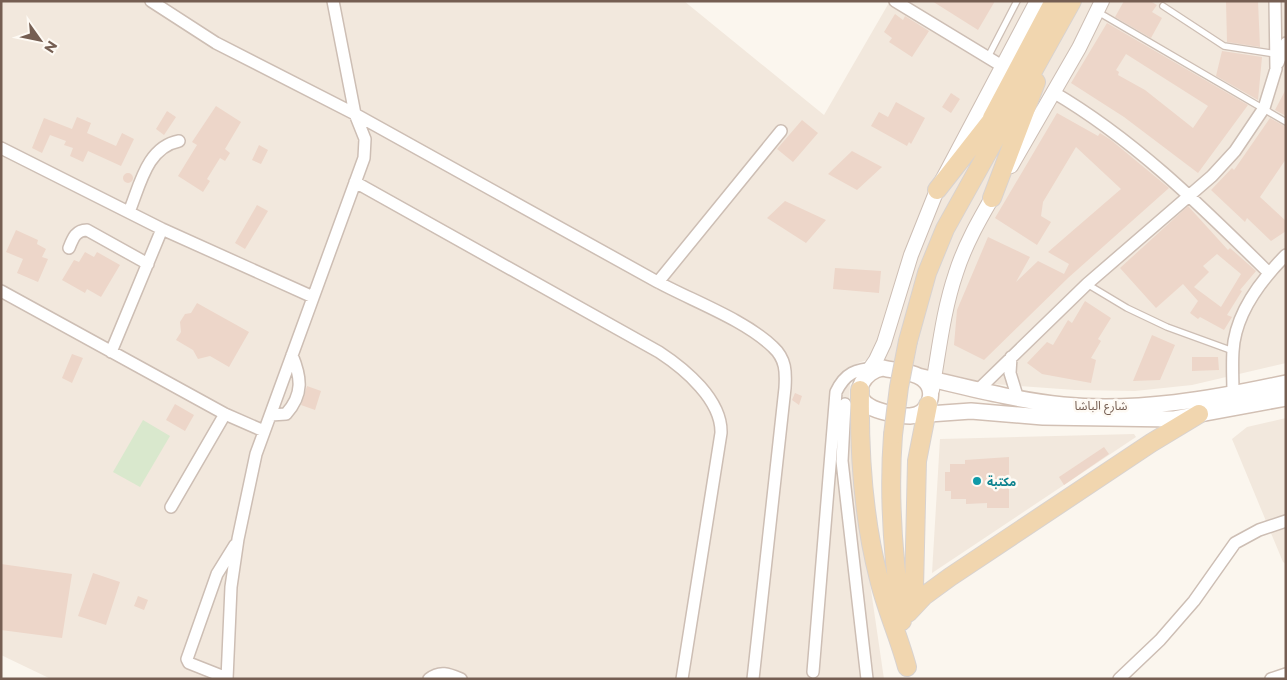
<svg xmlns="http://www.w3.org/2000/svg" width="1287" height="680" font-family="Montserrat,'Noto Sans Arabic',sans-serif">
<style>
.residential{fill:#f2e8dd}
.green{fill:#d9e8cd}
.building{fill:#edd6c9;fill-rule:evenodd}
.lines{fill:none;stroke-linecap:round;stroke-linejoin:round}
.service-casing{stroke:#cdbeb4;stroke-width:8}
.minor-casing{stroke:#cdbeb4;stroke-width:14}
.tertiary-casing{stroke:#cdbeb4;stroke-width:16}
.secondary-casing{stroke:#d2c0b4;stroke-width:18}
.primary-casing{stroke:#d8d2cf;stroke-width:20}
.service{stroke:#fff;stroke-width:5.5}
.minor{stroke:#fff;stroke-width:11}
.tertiary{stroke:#fff;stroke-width:14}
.secondary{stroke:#fff;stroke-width:15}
.primary{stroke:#f1d6af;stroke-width:18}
.primary-bridge-casing{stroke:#d8d2cf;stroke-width:20;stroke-linecap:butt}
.primary-bridge{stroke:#f1d6af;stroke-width:18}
.culture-dot{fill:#0f9aa8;stroke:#fefaf4;stroke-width:2}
.labels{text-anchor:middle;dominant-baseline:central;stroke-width:5;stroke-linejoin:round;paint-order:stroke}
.street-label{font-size:12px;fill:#755e52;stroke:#fefaf4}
.culture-label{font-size:12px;font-weight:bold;fill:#0d838f;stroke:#fefaf4;text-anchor:start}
</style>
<rect width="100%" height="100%" fill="#fbf6ee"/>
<path class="residential" d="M 1,1 L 684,1 L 824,115 L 890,1 L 1286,1 L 1286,363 L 1192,385 L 1135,391 L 1075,390 L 993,384 L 881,359 L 873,358 L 858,363 L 851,371 L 848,413 L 853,467 L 884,679 L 51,679 L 1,655 Z
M 1286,418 L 1286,564 L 1283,562 L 1232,439 L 1247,427 Z
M 1134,434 L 1136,437 L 932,573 L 940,439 Z"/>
<path class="green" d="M 143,420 L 170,436 L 140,487 L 113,472 Z"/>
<path class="building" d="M 932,1 L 995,1 L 978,30 Z
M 1124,1 L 1150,1 L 1157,5 L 1152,12 L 1162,18 L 1151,38 L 1115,17 Z
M 1226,1 L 1258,1 L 1260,47 L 1227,42 Z
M 895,14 L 903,20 L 905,16 L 929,31 L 912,57 L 889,42 L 892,38 L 884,32 Z
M 1107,23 L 1248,105 L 1198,173 L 1124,117 L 1071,83 ZM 1126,54 L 1208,106 L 1193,128 L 1145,90 L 1118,75 L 1119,72 L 1116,70 Z
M 1222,51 L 1262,57 L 1258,100 L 1216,76 Z
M 1286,89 L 1286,116 L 1275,110 Z
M 951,93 L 960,99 L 951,113 L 942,107 Z
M 896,102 L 925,118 L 911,144 L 909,142 L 907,146 L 871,126 L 879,112 L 888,117 Z
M 216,106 L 241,122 L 225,149 L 230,153 L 225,161 L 220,158 L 207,179 L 210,181 L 203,192 L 178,176 L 197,145 L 192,142 Z
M 167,111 L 176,117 L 164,135 L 156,129 Z
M 1057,113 L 1098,136 L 1100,133 L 1111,140 L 1169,188 L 1068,278 L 984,360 L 954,345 L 957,310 L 988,237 L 1030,257 L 1016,282 L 1038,261 L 1066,275 L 1064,274 L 1069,264 L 1048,252 L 1121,189 L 1076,147 L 1043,202 L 1041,216 L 1051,222 L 1037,245 L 995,218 Z
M 77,117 L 91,123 L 87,133 L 116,146 L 122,133 L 134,139 L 121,166 L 88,151 L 83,162 L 70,156 L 73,148 L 64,145 L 66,141 L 50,135 L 42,153 L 32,148 L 44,118 L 72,129 Z
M 1270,118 L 1286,127 L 1286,159 L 1260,197 L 1286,221 L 1286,231 L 1271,241 L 1247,218 L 1245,222 L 1211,190 L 1232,168 L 1234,170 Z
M 802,120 L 818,133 L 793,162 L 777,149 Z
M 259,145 L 268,150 L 261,164 L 252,160 Z
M 852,151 L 882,167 L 857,190 L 828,174 Z
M123 178a5 5 0 1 1 10 0a5 5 0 1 1-10 0Z
M 785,201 L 826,220 L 806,243 L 767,218 Z
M 257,205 L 268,211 L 245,249 L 235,243 Z
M 1188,206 L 1228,250 L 1230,248 L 1256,271 L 1240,290 L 1242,291 L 1227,315 L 1232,317 L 1224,330 L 1200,317 L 1198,319 L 1190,313 L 1198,301 L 1183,284 L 1156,308 L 1120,268 ZM 1217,254 L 1241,274 L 1221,307 L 1194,287 L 1209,272 L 1203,266 Z
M 16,230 L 38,240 L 37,244 L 46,249 L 42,257 L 48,259 L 38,282 L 17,273 L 23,259 L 6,252 Z
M 85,252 L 94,257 L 97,252 L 120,265 L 101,297 L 87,289 L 85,293 L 62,280 L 74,260 L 79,262 Z
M 835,268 L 881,271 L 879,293 L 833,289 Z
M 1085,301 L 1111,318 L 1098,339 L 1101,341 L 1091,358 L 1096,360 L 1091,383 L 1042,374 L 1027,363 L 1047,342 L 1053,345 L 1068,320 L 1072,323 Z
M 197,303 L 249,332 L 229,367 L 210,356 L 198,359 L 193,350 L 176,340 L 181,332 L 180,322 L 185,314 L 191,313 Z
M 1152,335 L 1175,345 L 1160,380 L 1133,381 Z
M 72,354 L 83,358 L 72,383 L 62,378 Z
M 1192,357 L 1218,357 L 1219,370 L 1192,371 Z
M 307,386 L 321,391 L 315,410 L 301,405 Z
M 795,393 L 802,396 L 799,405 L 792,400 Z
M 175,404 L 194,415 L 185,431 L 166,420 Z
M 1104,447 L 1109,454 L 1064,485 L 1059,477 Z
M 1009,457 L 1009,508 L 987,508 L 987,503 L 966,504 L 966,499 L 951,499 L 951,491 L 945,491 L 945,472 L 950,472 L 950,464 L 965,464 L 965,460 Z
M 1,564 L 72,574 L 62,638 L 1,630 Z
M 93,573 L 120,582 L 106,625 L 78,616 Z
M 138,596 L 148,600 L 144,610 L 134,606 Z"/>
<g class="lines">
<defs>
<path id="service" d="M 1163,6 L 1224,46 L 1276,54
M 1098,12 L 1286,122
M 988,57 L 1017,1
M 1087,284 L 1127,308 L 1167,327 L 1233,351"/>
<path id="minor" d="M 151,1 L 216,43 L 355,114 L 365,139 L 364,158 L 256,454 L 238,539 L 231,587 L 227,679
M 333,1 L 355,114 C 455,169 554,225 654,280 C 690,300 744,319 773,347 C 786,359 786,372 785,388 L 753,679
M 895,1 L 1002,66
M 1278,63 L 1286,43
M 1053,92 C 1135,140 1201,206 1268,272
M 1,148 L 162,229 L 313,297
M 355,182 L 659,352 C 685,369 722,400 721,433 L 682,679
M 129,212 C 140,185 147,147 179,141
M 69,248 C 73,238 76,230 87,230 L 148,264
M 658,282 L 781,131
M 1,291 L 225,414 L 264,431
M 111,352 L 162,229
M 1011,357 L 1010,373 L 1018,399
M 978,390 L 1087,284 L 1212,176 L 1235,151 L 1264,108 L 1276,69 L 1275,1
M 1233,394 C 1233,380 1232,365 1233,351 C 1235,314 1261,280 1286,255
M 845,404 L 842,461 L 867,679
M 271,415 L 286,414 C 304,394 301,377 292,355
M 171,507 L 225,414
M 813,672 L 836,392 C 845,373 856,369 876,368
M 227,678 L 189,663 L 187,659 L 217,574 L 235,545
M 429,679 C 440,670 449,674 461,679
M 1119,679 L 1160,640 L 1194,601 L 1235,543 L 1259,530 L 1286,521
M 1271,679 L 1286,674"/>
<path id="tertiary" d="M 1011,166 L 1079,48 L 1102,1
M 865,376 L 876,360 L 884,343 L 911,255 L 937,190 L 1037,1
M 932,390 C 939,351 943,311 956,273 C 965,244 981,217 996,191"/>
<path id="secondary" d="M 883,368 C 894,371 914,371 923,379 C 938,391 929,415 910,416 C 900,416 878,412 869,406 C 849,394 865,370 883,368 Z
M 918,376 C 966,387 1014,400 1063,405 C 1137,412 1213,399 1286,383
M 915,415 L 971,411 L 1043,417 L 1173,419 L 1286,398"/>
<path id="primary" d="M 992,118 L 1054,1
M 937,190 L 991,121
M 992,198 L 1036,82
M 908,341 L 927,273 L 945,229 L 1072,1
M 860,390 C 859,453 863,518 879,579 C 886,609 899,637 907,667
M 893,435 C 888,498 893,558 902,621
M 909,611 L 914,589 L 917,461 L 928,405
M 908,613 L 924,596 L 950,577 L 1151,443 L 1199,414"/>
</defs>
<use href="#service" class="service-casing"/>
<use href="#minor" class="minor-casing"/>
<use href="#tertiary" class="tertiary-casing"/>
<use href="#secondary" class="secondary-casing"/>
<use href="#primary" class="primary-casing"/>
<use href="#service" class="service"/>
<use href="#minor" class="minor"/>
<use href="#tertiary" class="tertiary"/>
<use href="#secondary" class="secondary"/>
<use href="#primary" class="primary"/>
<defs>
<path id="primary-bridge" d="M 893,435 L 899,387 L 908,341"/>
</defs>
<use href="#primary-bridge" class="primary-bridge-casing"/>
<use href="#primary-bridge" class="primary-bridge"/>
</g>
<circle class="culture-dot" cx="977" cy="481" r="5"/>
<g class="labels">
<g class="street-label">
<text x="1101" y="405">شارع الباشا</text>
</g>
<g class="culture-label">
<text x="987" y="481">مكتبة</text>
</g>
</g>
<rect width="1287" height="680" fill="none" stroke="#755e52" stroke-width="5"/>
<g transform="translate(40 40) rotate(123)" stroke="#fefaf4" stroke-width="4" paint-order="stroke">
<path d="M0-4L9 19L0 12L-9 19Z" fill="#755e52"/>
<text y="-8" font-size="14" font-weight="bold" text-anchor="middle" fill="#755e52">N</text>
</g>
</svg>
